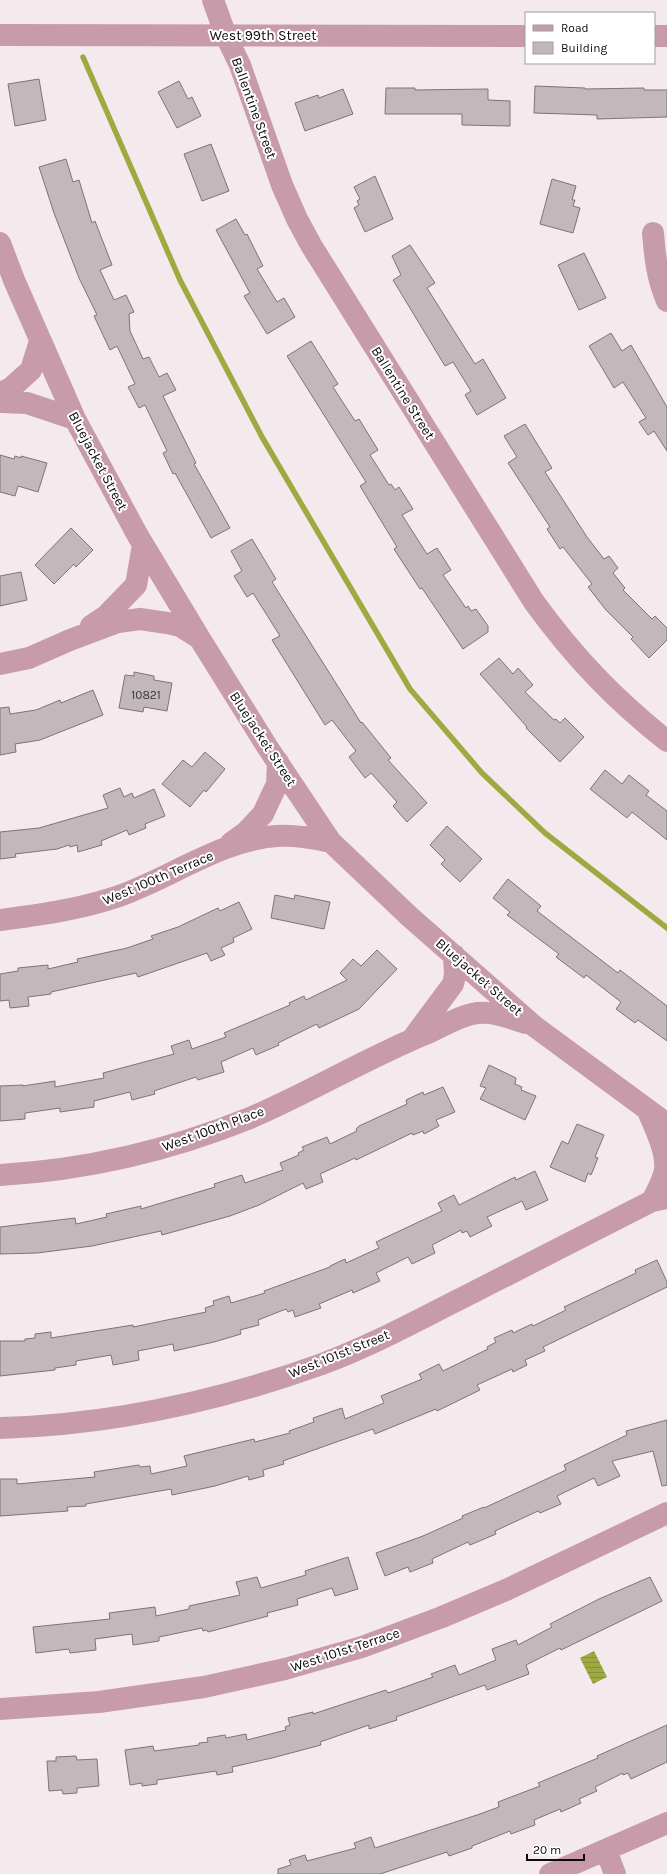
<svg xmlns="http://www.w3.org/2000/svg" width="667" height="1874" font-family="Karla,sans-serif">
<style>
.water{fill:url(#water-rules)}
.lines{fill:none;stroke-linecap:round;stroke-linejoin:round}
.stream{stroke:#9da941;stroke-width:5.5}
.building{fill:#c2b8bb;stroke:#7c7477}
.minor{stroke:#c89bab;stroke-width:22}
.labels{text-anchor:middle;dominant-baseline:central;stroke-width:4;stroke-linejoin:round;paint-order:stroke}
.number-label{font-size:12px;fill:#3a3637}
.street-label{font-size:14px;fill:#0d0a0b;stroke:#fff}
</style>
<defs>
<pattern id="water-rules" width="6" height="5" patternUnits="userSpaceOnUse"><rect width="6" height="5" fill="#9da941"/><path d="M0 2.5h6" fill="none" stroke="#869038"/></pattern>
</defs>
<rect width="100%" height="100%" fill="#f4eaed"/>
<path class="water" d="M 594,1651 L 607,1677 L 593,1684 L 580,1658 Z"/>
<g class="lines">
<path class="stream" d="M 83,57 L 180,280 L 262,437 L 410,689 L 482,773 L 545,833 L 667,928"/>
</g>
<path class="building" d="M 39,79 L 46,120 L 15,126 L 8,84 Z
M 179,81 L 188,99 L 192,97 L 201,116 L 177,128 L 158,92 Z
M 535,86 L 585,88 L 585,89 L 644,88 L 644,90 L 667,90 L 667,117 L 597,119 L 597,115 L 534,113 Z
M 386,88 L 415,88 L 415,90 L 488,89 L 488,100 L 510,101 L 510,126 L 462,125 L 462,114 L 385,114 Z
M 343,89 L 353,114 L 305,131 L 295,103 L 318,95 L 319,98 Z
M 211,144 L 229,191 L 202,201 L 184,154 Z
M 66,159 L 73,182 L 79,180 L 92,223 L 95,221 L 112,265 L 100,270 L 114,300 L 126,295 L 134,312 L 129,314 L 130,331 L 143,359 L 149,357 L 159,377 L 167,373 L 176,390 L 163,396 L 196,463 L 194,464 L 230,528 L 211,538 L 175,473 L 173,474 L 163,453 L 167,451 L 145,405 L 139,408 L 128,387 L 135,384 L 117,346 L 110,350 L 94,316 L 97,315 L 79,278 L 54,213 L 39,167 Z
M 375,176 L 393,219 L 365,232 L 354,208 L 359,205 L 357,201 L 360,199 L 354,187 Z
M 552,179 L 576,186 L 572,200 L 575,200 L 573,206 L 580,208 L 573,233 L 540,224 Z
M 236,219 L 245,235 L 247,234 L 263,266 L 257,269 L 277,302 L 284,298 L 295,317 L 267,334 L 244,296 L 250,293 L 216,230 Z
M 410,245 L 435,283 L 427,288 L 475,364 L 483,359 L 506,398 L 477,415 L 465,395 L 471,391 L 453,362 L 445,366 L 393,280 L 401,275 L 392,256 Z
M 584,253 L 606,298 L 579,310 L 558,265 Z
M 611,333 L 622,351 L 631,345 L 667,407 L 667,451 L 654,431 L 648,435 L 639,422 L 646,418 L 623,382 L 614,388 L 589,346 Z
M 311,341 L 338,384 L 333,387 L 355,421 L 359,419 L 378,450 L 370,455 L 389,485 L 391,484 L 395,490 L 399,487 L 413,509 L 402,515 L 427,554 L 437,548 L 451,570 L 443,575 L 466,608 L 468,606 L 471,611 L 476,609 L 488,626 L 488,632 L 463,649 L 422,588 L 420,589 L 394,549 L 397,547 L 360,486 L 366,482 L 287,356 Z
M 525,424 L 552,468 L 545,472 L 587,537 L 604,559 L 609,556 L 618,568 L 613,573 L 625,588 L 623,590 L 652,619 L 655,616 L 667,628 L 667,640 L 649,658 L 631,639 L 633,637 L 606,610 L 588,587 L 592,584 L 563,547 L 560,549 L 547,529 L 550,527 L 508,463 L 517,457 L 504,436 Z
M 0,455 L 14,459 L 15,456 L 21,458 L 21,456 L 47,463 L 38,492 L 18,486 L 15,496 L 0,492 Z
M 71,528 L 93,550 L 76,567 L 74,564 L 54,584 L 35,565 Z
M 252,539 L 276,579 L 272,582 L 361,723 L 362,722 L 391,758 L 388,760 L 427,803 L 407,822 L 393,806 L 397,802 L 371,773 L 365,778 L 349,757 L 356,751 L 332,720 L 325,725 L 272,640 L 280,636 L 253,593 L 247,597 L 234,576 L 242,571 L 231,551 Z
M 21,572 L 27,600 L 0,606 L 0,576 Z
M 499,658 L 513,674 L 518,668 L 533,685 L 525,692 L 554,720 L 556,719 L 560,723 L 565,718 L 584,737 L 560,762 L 526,728 L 527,727 L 480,674 Z
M 134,672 L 154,676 L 154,680 L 172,683 L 167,711 L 144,707 L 143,712 L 119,708 L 125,675 L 134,676 Z
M 93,690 L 103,715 L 40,740 L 15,744 L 16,752 L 0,755 L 0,708 L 9,707 L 10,714 L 36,710 L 60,700 L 61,703 Z
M 205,752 L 225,769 L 206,792 L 204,790 L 190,807 L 162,784 L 183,760 L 192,767 Z
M 605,770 L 622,784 L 629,775 L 649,791 L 646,795 L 667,811 L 667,840 L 632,812 L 627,818 L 590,789 Z
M 120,788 L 124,797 L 132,793 L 134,798 L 154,789 L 165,816 L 145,824 L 146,828 L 129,835 L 127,830 L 101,841 L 102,845 L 78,852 L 77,845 L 70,847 L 69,845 L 57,849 L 15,854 L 16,857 L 0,859 L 0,832 L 39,828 L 108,808 L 103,795 Z
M 447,826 L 482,859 L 460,882 L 441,864 L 445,860 L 430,845 Z
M 508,879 L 541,906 L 537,911 L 618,973 L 620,970 L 667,1006 L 667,1041 L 638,1020 L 635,1023 L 616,1009 L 621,1002 L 586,975 L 584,978 L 556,957 L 559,954 L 507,915 L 510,912 L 493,898 Z
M 275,895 L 294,899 L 295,895 L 330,902 L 324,929 L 271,918 Z
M 239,902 L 252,929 L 233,938 L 234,942 L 221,948 L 225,955 L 211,961 L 207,953 L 138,977 L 136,973 L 51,992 L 51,994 L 28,997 L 29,1006 L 10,1008 L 9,1000 L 0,1001 L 0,974 L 18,971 L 18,968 L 48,965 L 48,969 L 78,962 L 77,959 L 127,948 L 153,939 L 151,936 L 178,927 L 218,908 L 220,911 Z
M 377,950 L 397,969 L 359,1009 L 319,1028 L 317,1024 L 278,1043 L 279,1045 L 256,1055 L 253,1048 L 221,1062 L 224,1072 L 198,1080 L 196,1077 L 154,1091 L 155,1094 L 132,1100 L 130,1092 L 94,1101 L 94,1107 L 60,1112 L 60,1108 L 25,1113 L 25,1119 L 0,1121 L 0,1086 L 23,1085 L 23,1086 L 55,1081 L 55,1087 L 104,1078 L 103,1073 L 174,1054 L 171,1046 L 189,1040 L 192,1049 L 226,1037 L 224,1033 L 290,1005 L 289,1003 L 304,996 L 306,1000 L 347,980 L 340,973 L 353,959 L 361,966 Z
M 489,1065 L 516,1078 L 515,1084 L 522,1087 L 521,1090 L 536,1096 L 525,1120 L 480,1099 L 486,1088 L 480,1086 Z
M 443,1087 L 455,1112 L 436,1120 L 439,1126 L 424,1134 L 423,1131 L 413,1135 L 412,1133 L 356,1160 L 355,1158 L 320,1174 L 323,1182 L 306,1189 L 303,1183 L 259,1205 L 230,1216 L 162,1235 L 161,1231 L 92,1246 L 37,1253 L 0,1254 L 0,1227 L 75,1218 L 76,1224 L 107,1217 L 106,1214 L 141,1206 L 141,1209 L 215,1187 L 214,1184 L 242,1175 L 245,1183 L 283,1170 L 280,1163 L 299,1155 L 298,1153 L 304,1150 L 302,1147 L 327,1137 L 330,1144 L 357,1131 L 356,1129 L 359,1126 L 407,1104 L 406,1100 L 423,1092 L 424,1095 Z
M 577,1124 L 604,1135 L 595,1157 L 598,1158 L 591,1175 L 588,1173 L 585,1182 L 550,1167 L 562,1141 L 568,1144 Z
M 535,1171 L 548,1200 L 526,1210 L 522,1201 L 487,1217 L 492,1226 L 470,1237 L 467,1231 L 462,1233 L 461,1230 L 432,1245 L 435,1253 L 412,1264 L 408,1257 L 376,1273 L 380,1281 L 353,1293 L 352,1290 L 319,1304 L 321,1308 L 295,1317 L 293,1310 L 288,1312 L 286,1309 L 258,1320 L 259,1325 L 240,1330 L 241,1334 L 214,1342 L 174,1351 L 173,1344 L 138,1351 L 139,1360 L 113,1365 L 111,1355 L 76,1361 L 76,1365 L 55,1368 L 55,1370 L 0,1376 L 0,1341 L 25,1341 L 25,1339 L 35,1338 L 35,1334 L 51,1332 L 51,1338 L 133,1325 L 133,1327 L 206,1312 L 205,1308 L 214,1305 L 213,1301 L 229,1296 L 231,1303 L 265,1293 L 264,1291 L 330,1267 L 330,1266 L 345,1259 L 346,1263 L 379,1248 L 376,1242 L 442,1211 L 438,1203 L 454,1195 L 459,1205 L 515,1177 L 516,1180 Z
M 657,1260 L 667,1282 L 667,1287 L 543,1347 L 545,1351 L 525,1360 L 527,1365 L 513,1372 L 512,1369 L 477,1385 L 480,1390 L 437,1411 L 436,1409 L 375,1434 L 373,1429 L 283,1461 L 284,1464 L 263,1470 L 264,1476 L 249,1480 L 248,1476 L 215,1486 L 172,1495 L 171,1489 L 86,1504 L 86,1506 L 67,1507 L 68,1511 L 0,1516 L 0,1479 L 17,1479 L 17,1484 L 95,1477 L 94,1472 L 139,1465 L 140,1467 L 150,1466 L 151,1474 L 187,1466 L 184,1456 L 254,1439 L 255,1442 L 290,1433 L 289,1431 L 314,1422 L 313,1418 L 342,1408 L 345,1419 L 384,1403 L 381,1396 L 422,1379 L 419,1374 L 439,1364 L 443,1371 L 488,1349 L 487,1347 L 496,1342 L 494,1338 L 512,1330 L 513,1333 L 532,1324 L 533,1326 L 566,1310 L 564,1307 L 636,1273 L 635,1270 Z
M 667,1420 L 667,1485 L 662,1486 L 653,1451 L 612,1461 L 620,1476 L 598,1486 L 594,1478 L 557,1496 L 561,1504 L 540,1513 L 538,1511 L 495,1531 L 496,1534 L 470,1545 L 468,1542 L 432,1559 L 433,1563 L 410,1572 L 408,1567 L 385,1576 L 376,1553 L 423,1536 L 463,1518 L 462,1516 L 484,1507 L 484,1508 L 566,1470 L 564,1465 L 627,1435 L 626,1431 Z
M 348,1557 L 358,1589 L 335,1596 L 332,1588 L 297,1599 L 298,1605 L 267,1613 L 268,1616 L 208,1632 L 207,1630 L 203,1631 L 202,1628 L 159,1637 L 159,1641 L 133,1645 L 132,1634 L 95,1639 L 96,1650 L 70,1653 L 69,1649 L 36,1653 L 33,1627 L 110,1619 L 109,1613 L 155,1607 L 156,1616 L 189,1609 L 189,1606 L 240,1595 L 236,1582 L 257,1577 L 261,1588 L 306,1575 L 305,1571 Z
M 650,1577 L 662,1601 L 561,1650 L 560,1648 L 526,1665 L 529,1674 L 487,1690 L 485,1685 L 396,1717 L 397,1720 L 369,1729 L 369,1725 L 320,1742 L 321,1745 L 272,1758 L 232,1767 L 233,1772 L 217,1775 L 216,1771 L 157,1780 L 157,1784 L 142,1786 L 142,1783 L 130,1785 L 125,1750 L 153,1746 L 154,1751 L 199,1745 L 199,1743 L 208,1742 L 207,1738 L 225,1735 L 226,1738 L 246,1734 L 247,1740 L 286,1730 L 285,1727 L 290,1725 L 288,1718 L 313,1712 L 313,1714 L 386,1690 L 388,1693 L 433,1677 L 431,1674 L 455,1665 L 459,1675 L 496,1660 L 492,1649 L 516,1640 L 518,1645 L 552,1627 L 550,1624 L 599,1599 Z
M 667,1725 L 667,1762 L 631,1779 L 628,1773 L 623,1775 L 623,1773 L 595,1787 L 597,1791 L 579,1799 L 581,1803 L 561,1812 L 560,1809 L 534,1820 L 535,1825 L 511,1834 L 510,1831 L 472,1846 L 472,1848 L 449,1856 L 447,1852 L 380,1874 L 278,1874 L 278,1869 L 291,1865 L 289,1860 L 305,1855 L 307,1861 L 356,1848 L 354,1843 L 371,1837 L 375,1848 L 477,1815 L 499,1807 L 498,1802 L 540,1786 L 538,1783 L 598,1758 L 597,1756 Z
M 76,1756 L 77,1760 L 97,1759 L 99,1786 L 77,1788 L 77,1793 L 63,1794 L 62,1790 L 49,1791 L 47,1761 L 56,1761 L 56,1757 Z"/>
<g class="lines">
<path class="minor" d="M 213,0 L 226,36 L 240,65 L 282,185 L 297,219 L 311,245 L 534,602 C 574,657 614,699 667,741
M 0,35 L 526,36
M 654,36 L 667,36
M 653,233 C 655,257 657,278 667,301
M 0,243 L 14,280 L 75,419 L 138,536 L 200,639 L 268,748 L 331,842 L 410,917 L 534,1026 L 667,1124
M 0,393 L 11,388 L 31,370 L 40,341
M 0,402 L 27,403 L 75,419
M 91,626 L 106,616 L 136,585 L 143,545
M 0,664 L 29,658 L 70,640 L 118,622 L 140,619 L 167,623 L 180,626 L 199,638
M 231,843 L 245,833 L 263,814 L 277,784 L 278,762
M 0,920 C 38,915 76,910 113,898 C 164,882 222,839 277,836 C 295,835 313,838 331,842
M 413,1038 L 453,984 L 455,975 L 454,955
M 648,1111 C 655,1128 667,1151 665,1170 C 663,1181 657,1191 652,1201
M 0,1175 C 85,1170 171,1150 250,1118 C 311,1092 368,1057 430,1032 C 443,1026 458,1017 472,1014 C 490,1010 508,1017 525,1023
M 0,1428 C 110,1425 219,1401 322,1364 C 371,1346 418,1320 464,1297 C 527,1265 589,1233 652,1201 L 667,1198
M 0,1709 L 99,1702 L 204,1687 L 285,1669 L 362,1647 L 442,1617 L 506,1590 L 667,1513
M 606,1850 L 615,1874
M 550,1874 L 667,1823"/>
</g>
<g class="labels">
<g class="number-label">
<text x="146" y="695">10821</text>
</g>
<g class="street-label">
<text x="263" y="35">West 99th Street</text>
<text transform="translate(254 108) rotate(70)">Ballentine Street</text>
<text transform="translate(403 393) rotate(58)">Ballentine Street</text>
<text transform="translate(98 461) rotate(62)">Bluejacket Street</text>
<text transform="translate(263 739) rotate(57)">Bluejacket Street</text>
<text transform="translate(158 878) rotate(-23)">West 100th Terrace</text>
<text transform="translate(479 977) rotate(41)">Bluejacket Street</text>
<text transform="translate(213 1129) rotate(-20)">West 100th Place</text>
<text transform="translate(339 1354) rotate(-22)">West 101st Street</text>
<text transform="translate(345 1650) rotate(-18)">West 101st Terrace</text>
</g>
</g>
<rect x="525" y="12" width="130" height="52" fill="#ffffff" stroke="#9e9d9d"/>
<rect x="533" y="25" width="20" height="6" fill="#c89bab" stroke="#9e9d9d"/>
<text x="561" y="32" font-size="12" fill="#0d0a0b">Road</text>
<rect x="533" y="42" width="20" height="12" fill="#c2b8bb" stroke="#9e9d9d"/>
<text x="561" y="52" font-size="12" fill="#0d0a0b">Building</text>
<path d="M527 1854v6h57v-6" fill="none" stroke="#0d0a0b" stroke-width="2"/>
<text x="533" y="1854" font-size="12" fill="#0d0a0b" stroke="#ffffff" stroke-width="3" paint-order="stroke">20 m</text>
</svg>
